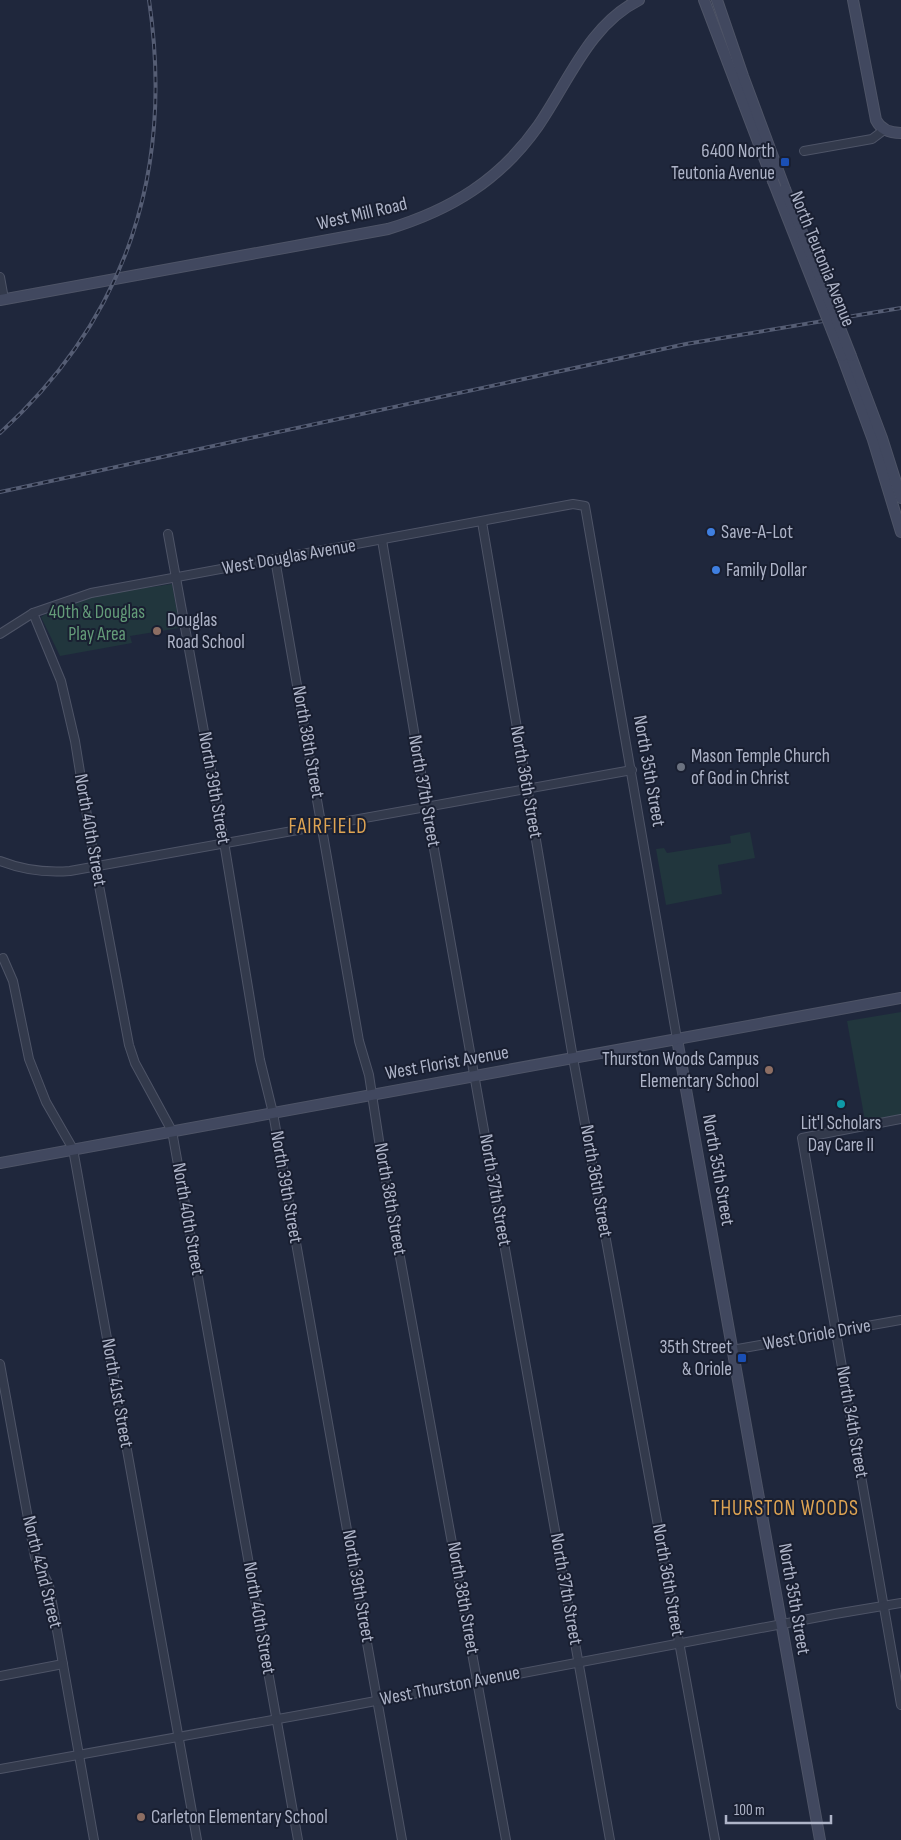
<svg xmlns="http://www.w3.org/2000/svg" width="901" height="1840" font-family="'Sofia Sans Condensed',sans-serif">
<rect width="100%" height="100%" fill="#1f273c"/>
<!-- green -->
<g fill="#21363d">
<path d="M 172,584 L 180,628 L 130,636 L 132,643 L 60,656 L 41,617 C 79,593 129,591 172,584 Z"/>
<path d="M 750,832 L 755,858 L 718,865 L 722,894 L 666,905 L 656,849 L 664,848 L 667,853 L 731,843 L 730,836 Z"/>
<path d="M 901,1012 L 901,1115 L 865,1121 L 847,1021 Z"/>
</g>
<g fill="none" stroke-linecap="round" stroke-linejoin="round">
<defs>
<g id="street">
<path d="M 804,151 L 872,139 L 884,130"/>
<path d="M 0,277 L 4,299"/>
<path d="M 482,522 L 573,1058 L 715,1840"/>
<path d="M 168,534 L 223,836 L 260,1060 L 273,1113 L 402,1840"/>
<path d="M 382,540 L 428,815 L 610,1840"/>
<path d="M 275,559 L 359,1041 L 369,1075 L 380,1147 L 506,1840"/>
<path d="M 33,613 L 61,681 L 75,741 L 94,859 L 129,1045 L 135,1063 L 172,1131 L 298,1840"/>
<path d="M 0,634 L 33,613 L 91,593 L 573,504 L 585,506 L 677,1039"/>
<path d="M 0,861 C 23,870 46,873 70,871 L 632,770"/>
<path d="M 3,958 L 13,981 L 29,1059 L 46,1102 L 73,1149 L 197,1840"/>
<path d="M 901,1119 L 802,1138 L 901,1705"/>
<path d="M 732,1350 L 901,1320"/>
<path d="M 0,1364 L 35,1557 L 49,1585 L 94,1840"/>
<path d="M 0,1676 L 63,1664"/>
<path d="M 0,1769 L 328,1710 L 835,1614 L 901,1603"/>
</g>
<g id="secondary">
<path d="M 704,0 L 773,181"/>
<path d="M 717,0 L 743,76 L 785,189"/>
<path d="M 853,0 L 876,120 C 881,130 890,133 901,133"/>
<path d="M 0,300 L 388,229 C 451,210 500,180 538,126 C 569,81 589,25 639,0"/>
<path d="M 842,356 L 873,440 L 901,532"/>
<path d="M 851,356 L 882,438 L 901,498"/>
<path d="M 677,1039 L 820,1840"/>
<path d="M 0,1163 L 901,998"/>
</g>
</defs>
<!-- street casing -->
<use href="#street" stroke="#4e5467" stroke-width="10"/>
<!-- secondary casing -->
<use href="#secondary" stroke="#4e5467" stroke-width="12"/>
<!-- street -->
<use href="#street" stroke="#333a4c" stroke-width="8"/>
<!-- secondary -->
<use href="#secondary" stroke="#41485f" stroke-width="10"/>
<defs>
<g id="rail">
<path d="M 0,433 C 128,317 174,169 149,0"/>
<path d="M 0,492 L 686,344 L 901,308"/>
</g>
</defs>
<!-- rail casing -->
<use href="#rail" stroke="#555d74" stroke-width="4"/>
<!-- rail -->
<use href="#rail" stroke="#191f31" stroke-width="2" stroke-dasharray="5.5" stroke-linecap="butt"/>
<defs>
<g id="secondary-bridge">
<path d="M 773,181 L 842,356"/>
<path d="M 785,189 L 851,356"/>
</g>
</defs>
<!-- secondary-bridge casing -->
<use href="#secondary-bridge" stroke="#4e5467" stroke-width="12" stroke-linecap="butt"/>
<!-- secondary-bridge -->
<use href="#secondary-bridge" stroke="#41485f" stroke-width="10"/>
</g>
<!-- markers -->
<g fill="#1a4fb4" stroke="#191f31" stroke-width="2">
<rect x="780" y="157" width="10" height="10" rx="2.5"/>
<rect x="737" y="1353" width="10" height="10" rx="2.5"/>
</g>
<g fill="#3f7fe0" stroke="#191f31" stroke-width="2">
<circle cx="711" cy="532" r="5"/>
<circle cx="716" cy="570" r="5"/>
</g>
<g fill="#8d6e63" stroke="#191f31" stroke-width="2">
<circle cx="157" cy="631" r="5"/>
<circle cx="769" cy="1070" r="5"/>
<circle cx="141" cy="1817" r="5"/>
</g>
<circle fill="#6b7280" stroke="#191f31" stroke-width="2" cx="681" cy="767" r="5"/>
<circle fill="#0f9aa8" stroke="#191f31" stroke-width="2" cx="841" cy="1104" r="5"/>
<g text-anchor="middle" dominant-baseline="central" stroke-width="4" stroke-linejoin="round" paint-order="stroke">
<!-- poi labels -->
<g font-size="19" fill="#aeb4c8" stroke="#191f31" text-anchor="start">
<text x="775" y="151" text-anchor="end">6400 North<tspan x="775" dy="22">Teutonia Avenue</tspan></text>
<text x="721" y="532">Save-A-Lot</text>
<text x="726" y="570">Family Dollar</text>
<text x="167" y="620">Douglas<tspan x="167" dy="22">Road School</tspan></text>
<text x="691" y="756">Mason Temple Church<tspan x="691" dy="22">of God in Christ</tspan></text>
<text x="759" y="1059" text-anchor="end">Thurston Woods Campus<tspan x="759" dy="22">Elementary School</tspan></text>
<text x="841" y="1123" text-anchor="middle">Lit'l Scholars<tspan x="841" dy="22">Day Care II</tspan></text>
<text x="732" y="1347" text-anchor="end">35th Street<tspan x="732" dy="22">&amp; Oriole</tspan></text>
<text x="151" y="1817">Carleton Elementary School</text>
</g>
<!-- street labels -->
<g font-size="19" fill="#aeb4c8" stroke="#191f31">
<text transform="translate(362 214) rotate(-13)">West Mill Road</text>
<text transform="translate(822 259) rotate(68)">North Teutonia Avenue</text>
<text transform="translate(289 557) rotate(-10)">West Douglas Avenue</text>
<text transform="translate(308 742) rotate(80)">North 38th Street</text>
<text transform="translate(649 771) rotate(80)">North 35th Street</text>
<text transform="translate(526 782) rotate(80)">North 36th Street</text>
<text transform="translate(214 788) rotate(80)">North 39th Street</text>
<text transform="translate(424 791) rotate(80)">North 37th Street</text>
<text transform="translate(90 830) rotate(80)">North 40th Street</text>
<text transform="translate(447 1063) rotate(-10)">West Florist Avenue</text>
<text transform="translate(718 1170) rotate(80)">North 35th Street</text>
<text transform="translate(596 1181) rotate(80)">North 36th Street</text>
<text transform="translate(286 1187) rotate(80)">North 39th Street</text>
<text transform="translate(495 1190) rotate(80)">North 37th Street</text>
<text transform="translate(390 1199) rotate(80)">North 38th Street</text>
<text transform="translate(188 1219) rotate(80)">North 40th Street</text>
<text transform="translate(817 1335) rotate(-10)">West Oriole Drive</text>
<text transform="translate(117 1393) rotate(80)">North 41st Street</text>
<text transform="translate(852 1422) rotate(80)">North 34th Street</text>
<text transform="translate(42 1572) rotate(76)">North 42nd Street</text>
<text transform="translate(668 1580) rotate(80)">North 36th Street</text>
<text transform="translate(358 1586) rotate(80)">North 39th Street</text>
<text transform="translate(566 1589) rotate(80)">North 37th Street</text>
<text transform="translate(463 1598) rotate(80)">North 38th Street</text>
<text transform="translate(794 1599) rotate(80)">North 35th Street</text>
<text transform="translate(259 1618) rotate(80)">North 40th Street</text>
<text transform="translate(450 1686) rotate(-11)">West Thurston Avenue</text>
</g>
<!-- park labels -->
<g font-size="19" fill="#639b78" stroke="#191f31">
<text x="97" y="612">40th &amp; Douglas<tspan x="97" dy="22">Play Area</tspan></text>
</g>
<!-- quarter labels -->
<g font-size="21" letter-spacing="1" fill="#dea453" stroke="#191f31">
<text x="328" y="826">FAIRFIELD</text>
<text x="785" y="1508">THURSTON WOODS</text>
</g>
</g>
<!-- scale -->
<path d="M726 1815v8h105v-8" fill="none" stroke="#aeb4c8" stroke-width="2.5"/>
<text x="734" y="1815" font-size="15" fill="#aeb4c8" stroke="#191f31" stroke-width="4" paint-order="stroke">100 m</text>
</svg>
